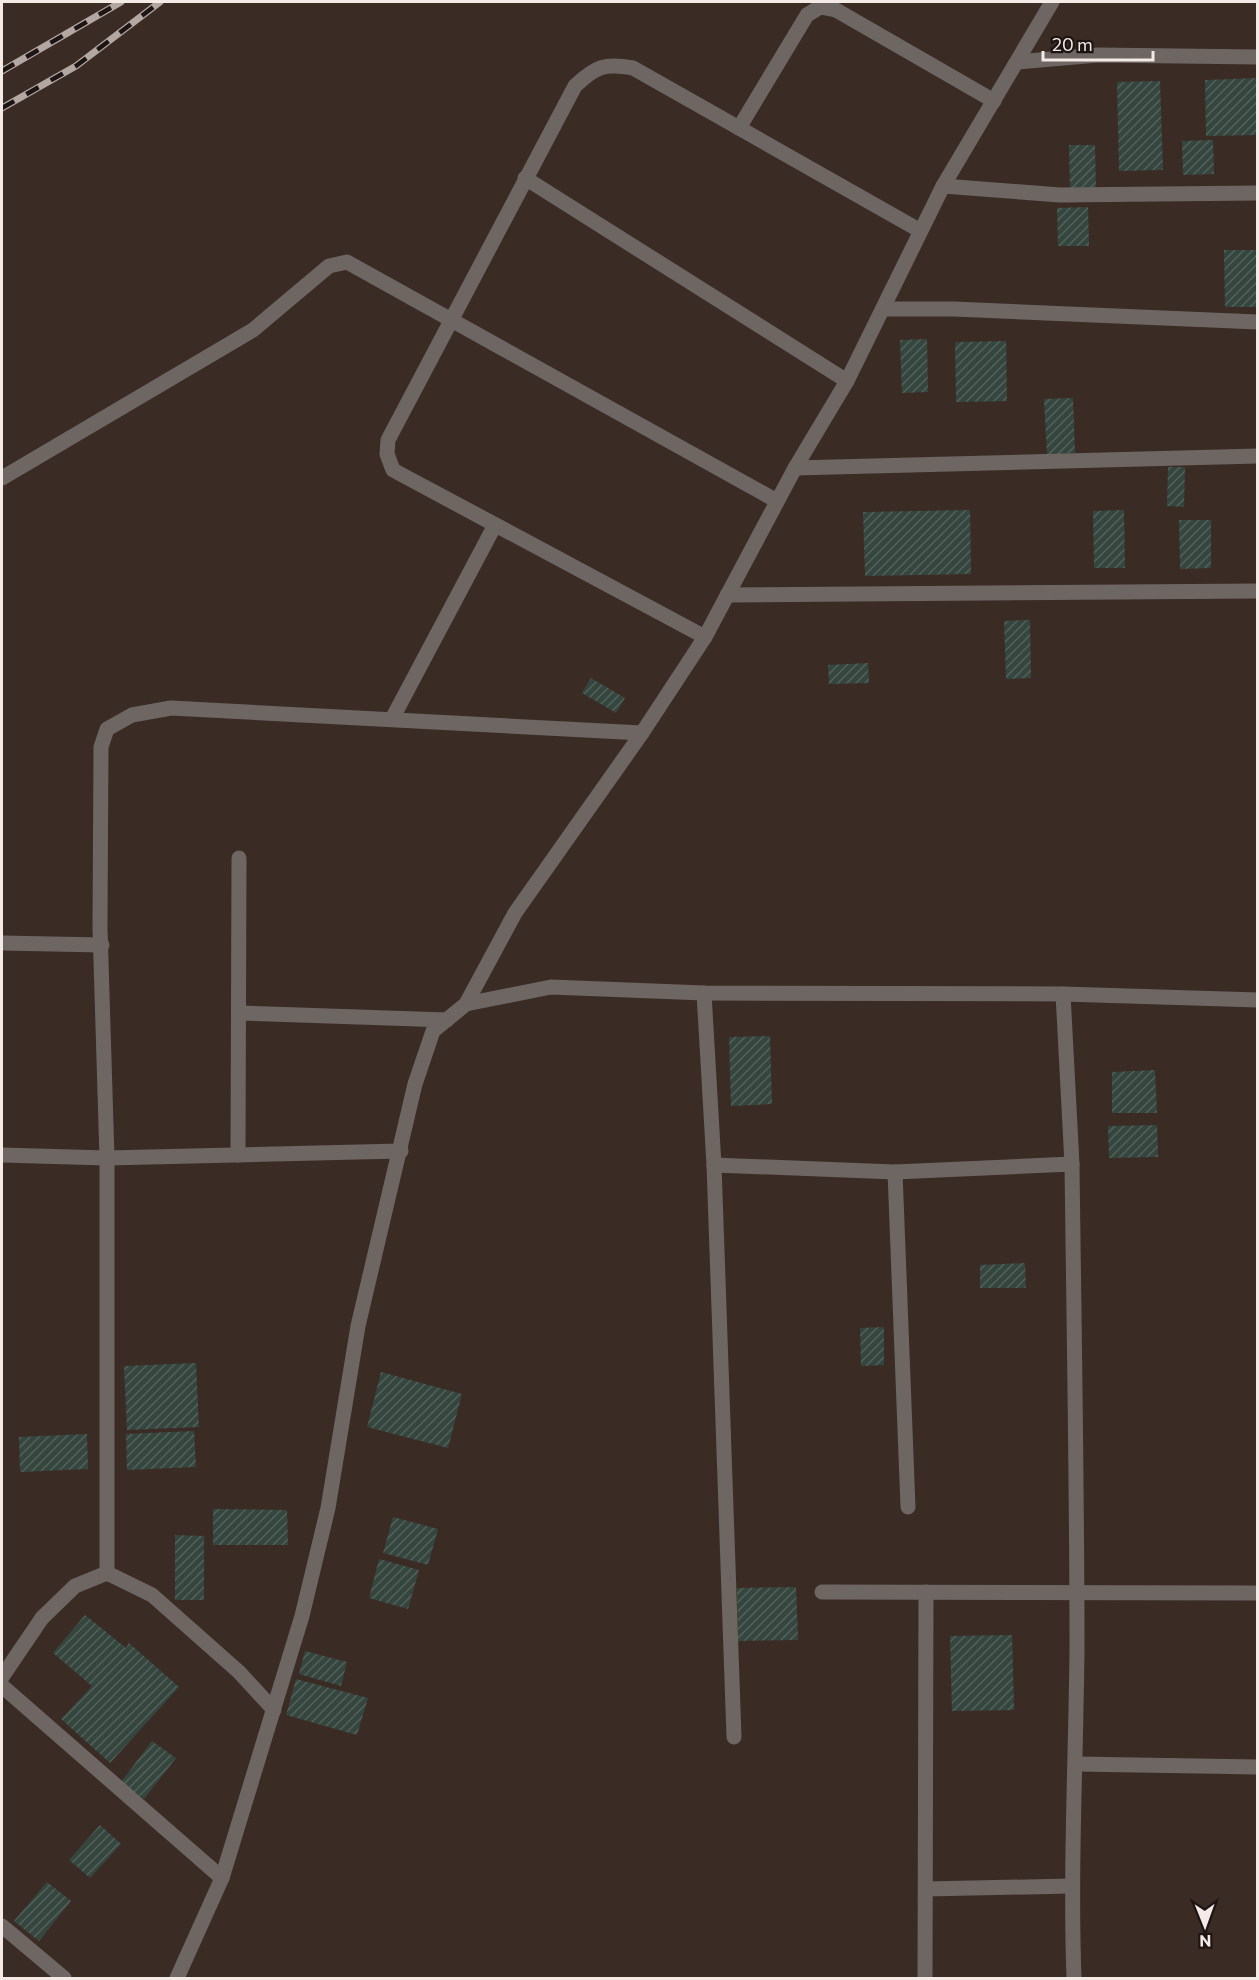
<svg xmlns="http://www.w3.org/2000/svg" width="1259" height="1980" font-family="Commissioner,sans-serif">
<defs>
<pattern id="building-hatch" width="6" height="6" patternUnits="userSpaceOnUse" patternTransform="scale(1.5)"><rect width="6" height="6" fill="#35463f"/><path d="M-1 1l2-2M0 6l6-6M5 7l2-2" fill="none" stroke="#53615b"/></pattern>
</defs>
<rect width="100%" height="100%" fill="#3a2b25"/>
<!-- building -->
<g fill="url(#building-hatch)">
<path d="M 1258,78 L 1258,135 L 1206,136 L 1205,80 Z"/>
<path d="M 1160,81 L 1163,170 L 1119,171 L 1117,82 Z"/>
<path d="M 1213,140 L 1214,174 L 1183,175 L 1182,141 Z"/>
<path d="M 1069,145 L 1095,145 L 1096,191 L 1070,191 Z"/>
<path d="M 1088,207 L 1089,246 L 1058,246 L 1057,208 Z"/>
<path d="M 1224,250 L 1258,250 L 1258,307 L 1225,307 Z"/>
<path d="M 927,339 L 928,392 L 902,393 L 900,340 Z"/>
<path d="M 1006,341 L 1007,401 L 956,402 L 955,342 Z"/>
<path d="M 1073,398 L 1075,453 L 1047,455 L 1044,399 Z"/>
<path d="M 1168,467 L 1185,467 L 1184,507 L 1167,506 Z"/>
<path d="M 970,510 L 971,574 L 865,576 L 863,512 Z"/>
<path d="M 1124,510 L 1125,568 L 1094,568 L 1093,511 Z"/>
<path d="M 1179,520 L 1211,520 L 1211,568 L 1180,569 Z"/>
<path d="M 1030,620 L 1031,678 L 1006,679 L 1004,621 Z"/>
<path d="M 868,663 L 869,683 L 829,684 L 828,665 Z"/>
<path d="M 591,678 L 625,698 L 616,713 L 582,693 Z"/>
<path d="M 770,1036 L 772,1104 L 731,1106 L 729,1037 Z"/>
<path d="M 1155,1070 L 1157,1113 L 1112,1113 L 1112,1072 Z"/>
<path d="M 1157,1125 L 1158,1157 L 1109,1158 L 1108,1126 Z"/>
<path d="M 1025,1263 L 1026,1288 L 980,1288 L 980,1265 Z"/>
<path d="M 884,1327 L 884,1365 L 861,1366 L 860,1328 Z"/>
<path d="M 196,1363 L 199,1427 L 127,1430 L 124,1366 Z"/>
<path d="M 381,1372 L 462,1394 L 448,1448 L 367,1427 Z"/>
<path d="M 194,1431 L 196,1467 L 127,1470 L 126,1434 Z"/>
<path d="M 87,1434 L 88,1469 L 20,1472 L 19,1437 Z"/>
<path d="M 213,1509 L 287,1510 L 288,1545 L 213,1545 Z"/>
<path d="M 393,1517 L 438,1529 L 428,1565 L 383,1553 Z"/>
<path d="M 175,1535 L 204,1536 L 204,1600 L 175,1600 Z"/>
<path d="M 379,1559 L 419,1570 L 408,1609 L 369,1598 Z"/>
<path d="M 796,1587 L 798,1640 L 738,1641 L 737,1588 Z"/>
<path d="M 85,1615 L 126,1648 L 129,1643 L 179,1687 L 110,1763 L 61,1719 L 92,1686 L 53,1653 Z"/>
<path d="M 1012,1635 L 1014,1710 L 952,1711 L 950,1636 Z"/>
<path d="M 305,1651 L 347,1662 L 341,1686 L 299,1674 Z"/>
<path d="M 296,1679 L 368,1698 L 357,1735 L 286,1715 Z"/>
<path d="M 152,1741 L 176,1758 L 144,1799 L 121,1782 Z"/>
<path d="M 100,1825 L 121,1844 L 90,1878 L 69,1860 Z"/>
<path d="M 47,1882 L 71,1901 L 39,1941 L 14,1921 Z"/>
</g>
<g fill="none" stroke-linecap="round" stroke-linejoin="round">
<!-- minor -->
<g stroke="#6d6663" stroke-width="15">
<path d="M 1017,62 L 1098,55 L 1258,57"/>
<path d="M 739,128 L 807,15 L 820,7 L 836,10 L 994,101"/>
<path d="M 525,178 L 847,381"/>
<path d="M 943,186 L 1060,195 L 1258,193"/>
<path d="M 884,309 L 954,309 L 1258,322"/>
<path d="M 795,468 L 1258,456"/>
<path d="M 2,478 L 253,330 L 329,266 L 347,262 L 777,501"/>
<path d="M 727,595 L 1258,591"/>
<path d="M 705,637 L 393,470 L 387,454 L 388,440 L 575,86 C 596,66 605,63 633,68 L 919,230"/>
<path d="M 392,719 L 495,525"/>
<path d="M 2,943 L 102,945"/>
<path d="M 704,993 L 714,1165 L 734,1737"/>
<path d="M 1063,994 L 1072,1164"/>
<path d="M 466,1004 L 515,913 L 642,733 L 705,637 L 795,468 L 847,381 L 943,186 L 1052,2"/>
<path d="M 239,1013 L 447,1020"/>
<path d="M 2,1155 L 107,1158 L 401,1151"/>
<path d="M 238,1155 L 239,858"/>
<path d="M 714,1165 L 895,1172 L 1072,1164 C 1074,1325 1077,1487 1077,1648 C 1076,1758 1070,1868 1074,1978"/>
<path d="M 895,1172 L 908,1507"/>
<path d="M 107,1573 L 107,1158 L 100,928 L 101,747 L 107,729 L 132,715 L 171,708 L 642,733"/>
<path d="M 822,1592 L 1258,1593"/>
<path d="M 2,1677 L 42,1618 L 75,1586 L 107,1573 L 152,1595 L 239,1672 L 274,1710"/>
<path d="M 2,1686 L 222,1878"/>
<path d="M 1076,1764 L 1258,1767"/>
<path d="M 926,1889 L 1071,1886"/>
<path d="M 2,1926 L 64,1978"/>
<path d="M 177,1978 L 222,1878 L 302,1616 L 328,1508 L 358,1326 L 415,1084 L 433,1031 L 466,1004 L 551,987 L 704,993 L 1063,994 L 1258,1000"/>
<path d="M 925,1978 L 926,1592"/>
</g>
<defs>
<g id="rail">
<path d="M 2,71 L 121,2"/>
<path d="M 2,108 L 76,66 L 160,2"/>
</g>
</defs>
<!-- rail casing -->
<use href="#rail" stroke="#b3a7a3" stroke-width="7"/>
<!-- rail -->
<use href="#rail" stroke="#1c1513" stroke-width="4.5" stroke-dasharray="14" stroke-linecap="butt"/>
</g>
<!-- border -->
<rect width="1259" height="1980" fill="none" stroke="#f4eae6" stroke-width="6"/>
<!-- north arrow -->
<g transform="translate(1205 1926) rotate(179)" stroke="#1c1513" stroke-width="4.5" paint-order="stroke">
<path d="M0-4.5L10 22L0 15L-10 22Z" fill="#f4eae6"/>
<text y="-9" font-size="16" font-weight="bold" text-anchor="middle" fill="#f4eae6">N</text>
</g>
<!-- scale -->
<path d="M1043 51v9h110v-9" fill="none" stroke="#f4eae6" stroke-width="3"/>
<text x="1052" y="51" font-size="18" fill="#f4eae6" stroke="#1c1513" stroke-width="4.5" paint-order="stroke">20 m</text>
</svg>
